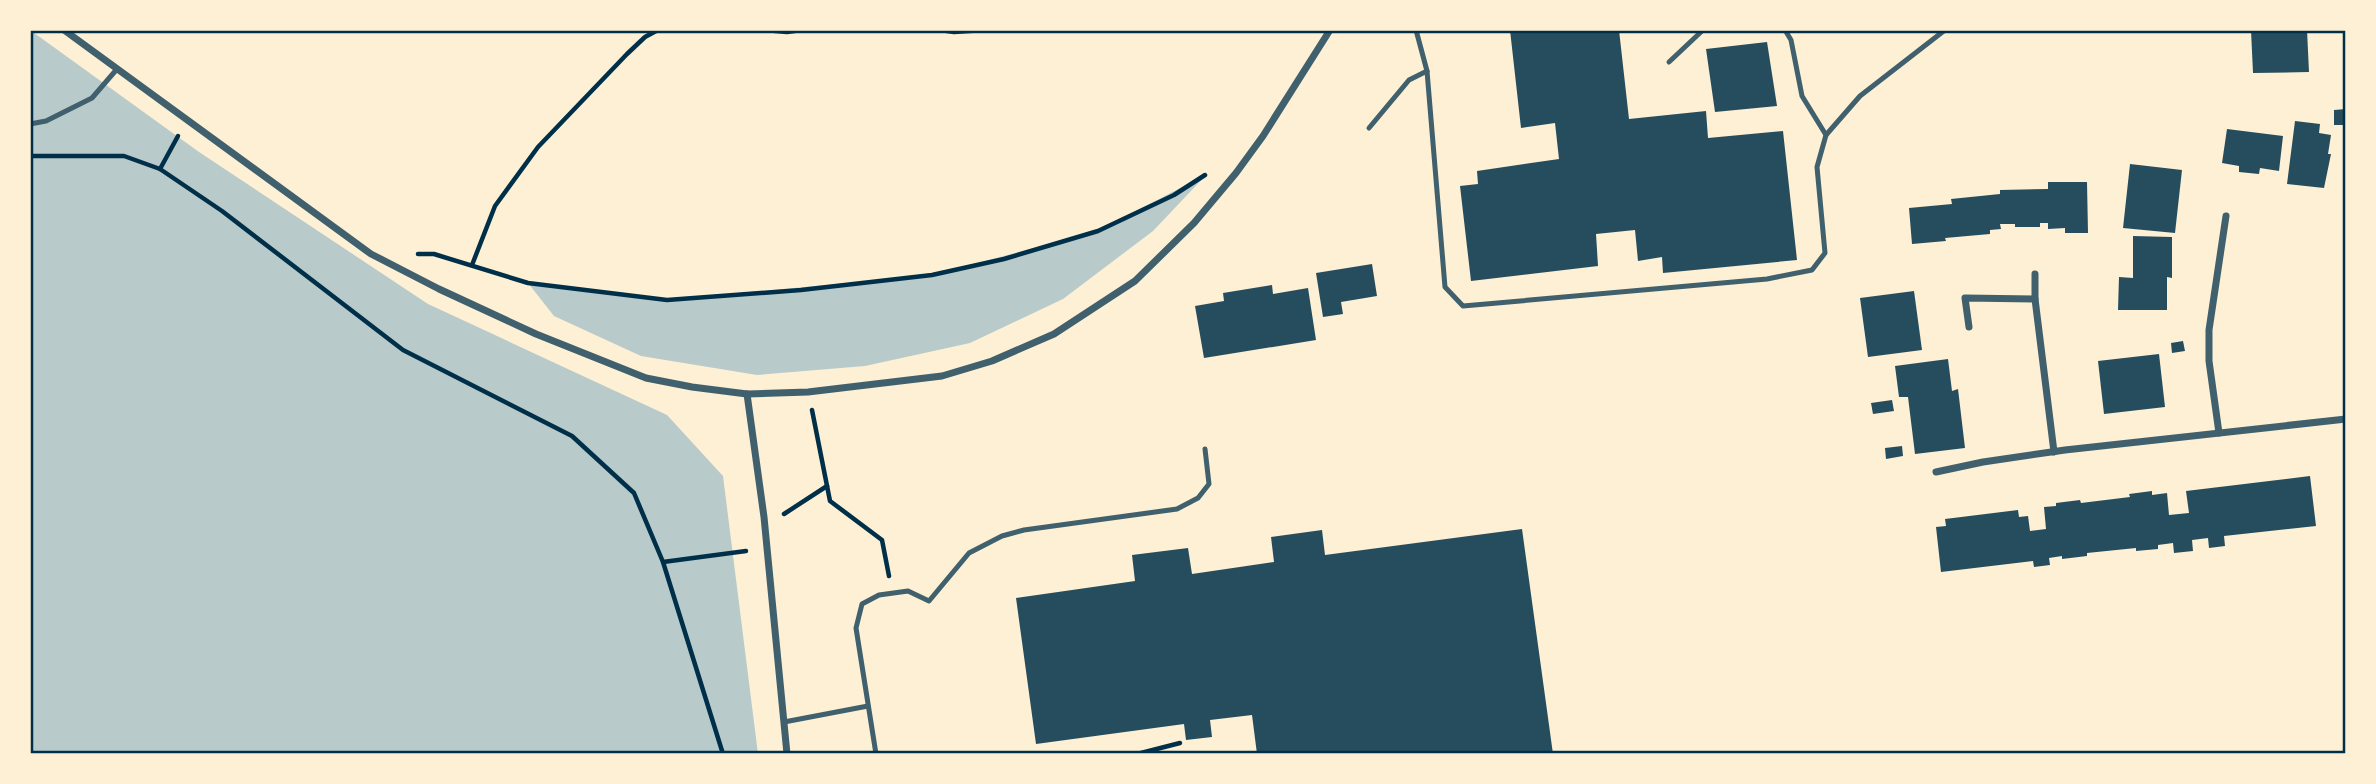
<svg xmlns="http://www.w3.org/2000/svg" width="2376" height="784" font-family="'Titillium Web',sans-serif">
<rect width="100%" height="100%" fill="#fdf0d5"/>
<!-- green -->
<g fill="#b9caca">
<path d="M 30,30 L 199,152 L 428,304 L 667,415 L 723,476 L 758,754 L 30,754 Z"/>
<path d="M 1207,174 L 1153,231 L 1063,299 L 970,343 L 865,366 L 757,375 L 641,356 L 554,316 L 528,283 L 667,300 L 932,275 L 1098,231 Z"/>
</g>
<!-- building -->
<g fill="#264d5e">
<path d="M 1510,30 L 1619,30 L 1629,119 L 1706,111 L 1708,138 L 1783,131 L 1797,260 L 1663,273 L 1662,257 L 1638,261 L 1635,230 L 1596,234 L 1598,266 L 1471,281 L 1460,186 L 1478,184 L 1477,171 L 1559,159 L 1555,123 L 1521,128 Z"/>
<path d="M 2251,30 L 2307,30 L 2309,72 L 2253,73 Z"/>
<path d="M 1767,42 L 1777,106 L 1715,112 L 1706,49 Z"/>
<path d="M 2346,109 L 2346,125 L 2334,125 L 2334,110 Z"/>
<path d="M 2295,121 L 2320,124 L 2319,133 L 2331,135 L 2328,154 L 2331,154 L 2324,188 L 2287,184 Z"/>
<path d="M 2227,129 L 2283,136 L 2279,171 L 2260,168 L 2259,174 L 2239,172 L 2239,166 L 2222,163 Z"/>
<path d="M 2130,164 L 2182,170 L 2175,233 L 2123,228 Z"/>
<path d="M 2048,182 L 2087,182 L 2088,233 L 2065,233 L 2065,228 L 2048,229 L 2048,223 L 2040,223 L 2040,227 L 2015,227 L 2015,224 L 2000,224 L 2001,229 L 1990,230 L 1990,234 L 1945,238 L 1946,241 L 1912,244 L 1909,208 L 1952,204 L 1951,199 L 2000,194 L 2000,190 L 2048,189 Z"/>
<path d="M 2133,236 L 2172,237 L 2172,278 L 2167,277 L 2167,310 L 2118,310 L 2119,277 L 2133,278 Z"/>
<path d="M 1372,264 L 1377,296 L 1341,302 L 1343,314 L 1323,317 L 1316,273 Z"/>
<path d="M 1272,285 L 1273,294 L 1308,288 L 1316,340 L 1204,358 L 1195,306 L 1224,301 L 1223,293 Z"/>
<path d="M 1914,291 L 1922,350 L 1868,357 L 1860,298 Z"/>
<path d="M 2183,341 L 2185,351 L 2172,353 L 2171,343 Z"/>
<path d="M 2159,354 L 2165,407 L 2104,414 L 2098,361 Z"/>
<path d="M 1948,359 L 1952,391 L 1958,389 L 1965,448 L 1915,454 L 1908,397 L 1899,397 L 1895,366 Z"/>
<path d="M 1892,400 L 1894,411 L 1873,414 L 1871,403 Z"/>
<path d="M 1902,446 L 1903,456 L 1886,459 L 1885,448 Z"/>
<path d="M 2310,476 L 2316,526 L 2224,536 L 2225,546 L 2209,548 L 2208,538 L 2192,540 L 2193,551 L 2174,553 L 2173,543 L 2158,545 L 2158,549 L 2136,551 L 2136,548 L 2087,553 L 2087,556 L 2062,559 L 2062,556 L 2049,558 L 2050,565 L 2034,567 L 2033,561 L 1941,572 L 1936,527 L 1946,526 L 1945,519 L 2018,510 L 2019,517 L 2028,516 L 2030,531 L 2046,529 L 2044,507 L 2056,506 L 2056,503 L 2080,500 L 2081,503 L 2130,497 L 2129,494 L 2152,491 L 2152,495 L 2167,493 L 2169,515 L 2189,513 L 2186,491 Z"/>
<path d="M 1522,529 L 1553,754 L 1257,754 L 1252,715 L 1210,720 L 1212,737 L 1186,740 L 1184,724 L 1036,744 L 1016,598 L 1135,581 L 1132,555 L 1188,548 L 1192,574 L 1274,562 L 1271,537 L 1322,530 L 1325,555 Z"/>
</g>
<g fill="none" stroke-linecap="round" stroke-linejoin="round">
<!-- path -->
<g stroke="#003049" stroke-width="4.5">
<path d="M 764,30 L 787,32 L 802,30"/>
<path d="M 940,30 L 954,32 L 985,30"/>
<path d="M 30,156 L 124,156 L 160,169 L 222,211 L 403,350 L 572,436 L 634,493 L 663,562 L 723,754"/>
<path d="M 160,169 L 178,136"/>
<path d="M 418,254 L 434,254 L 528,283 L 667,300 L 801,290 L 932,275 L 1004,259 L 1098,231 L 1174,195 L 1205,175"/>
<path d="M 472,265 L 495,206 L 538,147 L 627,54 L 645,37 L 658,30"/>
<path d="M 812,410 L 830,501 L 882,540 L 889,576"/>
<path d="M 784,514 L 827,486"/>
<path d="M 663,562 L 746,551"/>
<path d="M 1137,754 L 1180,743"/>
</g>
<!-- service -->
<g stroke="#3f606c" stroke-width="5">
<path d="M 1416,30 L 1427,71 L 1445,287 L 1463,306 L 1767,279 L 1812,270 L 1825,253 L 1817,167 L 1826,135 L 1860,96 L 1945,30"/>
<path d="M 1785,30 L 1791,40 L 1802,96 L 1826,135"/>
<path d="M 1669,62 L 1703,30"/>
<path d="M 30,124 L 46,121 L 92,98 L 117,69"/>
<path d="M 1369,128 L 1409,80 L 1427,71"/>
<path d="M 784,722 L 868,706"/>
<path d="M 876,754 L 856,628 L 862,604 L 879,595 L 908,591 L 929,601 L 969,553 L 1002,536 L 1024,530 L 1177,509 L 1198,498 L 1209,484 L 1205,449"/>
</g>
<!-- minor -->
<g stroke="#3f606c" stroke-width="7">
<path d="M 64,30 L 371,254 L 439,289 L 536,334 L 646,378 L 692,387 L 747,394 L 808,392 L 942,376 L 992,361 L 1054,334 L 1135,281 L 1194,223 L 1236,173 L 1263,136 L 1330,30"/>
<path d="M 2035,274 L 2035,299 L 2054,452"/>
<path d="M 1969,327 L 1965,298 L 2035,299"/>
<path d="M 747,394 L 764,517 L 787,754"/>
<path d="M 2219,433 L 2209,361 L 2209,330 L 2226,216"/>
<path d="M 1936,472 L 1983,462 L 2065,450 L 2346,419"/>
</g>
</g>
<!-- border -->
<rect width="2376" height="784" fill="none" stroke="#fdf0d5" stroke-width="63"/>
<rect x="32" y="32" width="2312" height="720" fill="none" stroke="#003049" stroke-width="2.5"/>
</svg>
